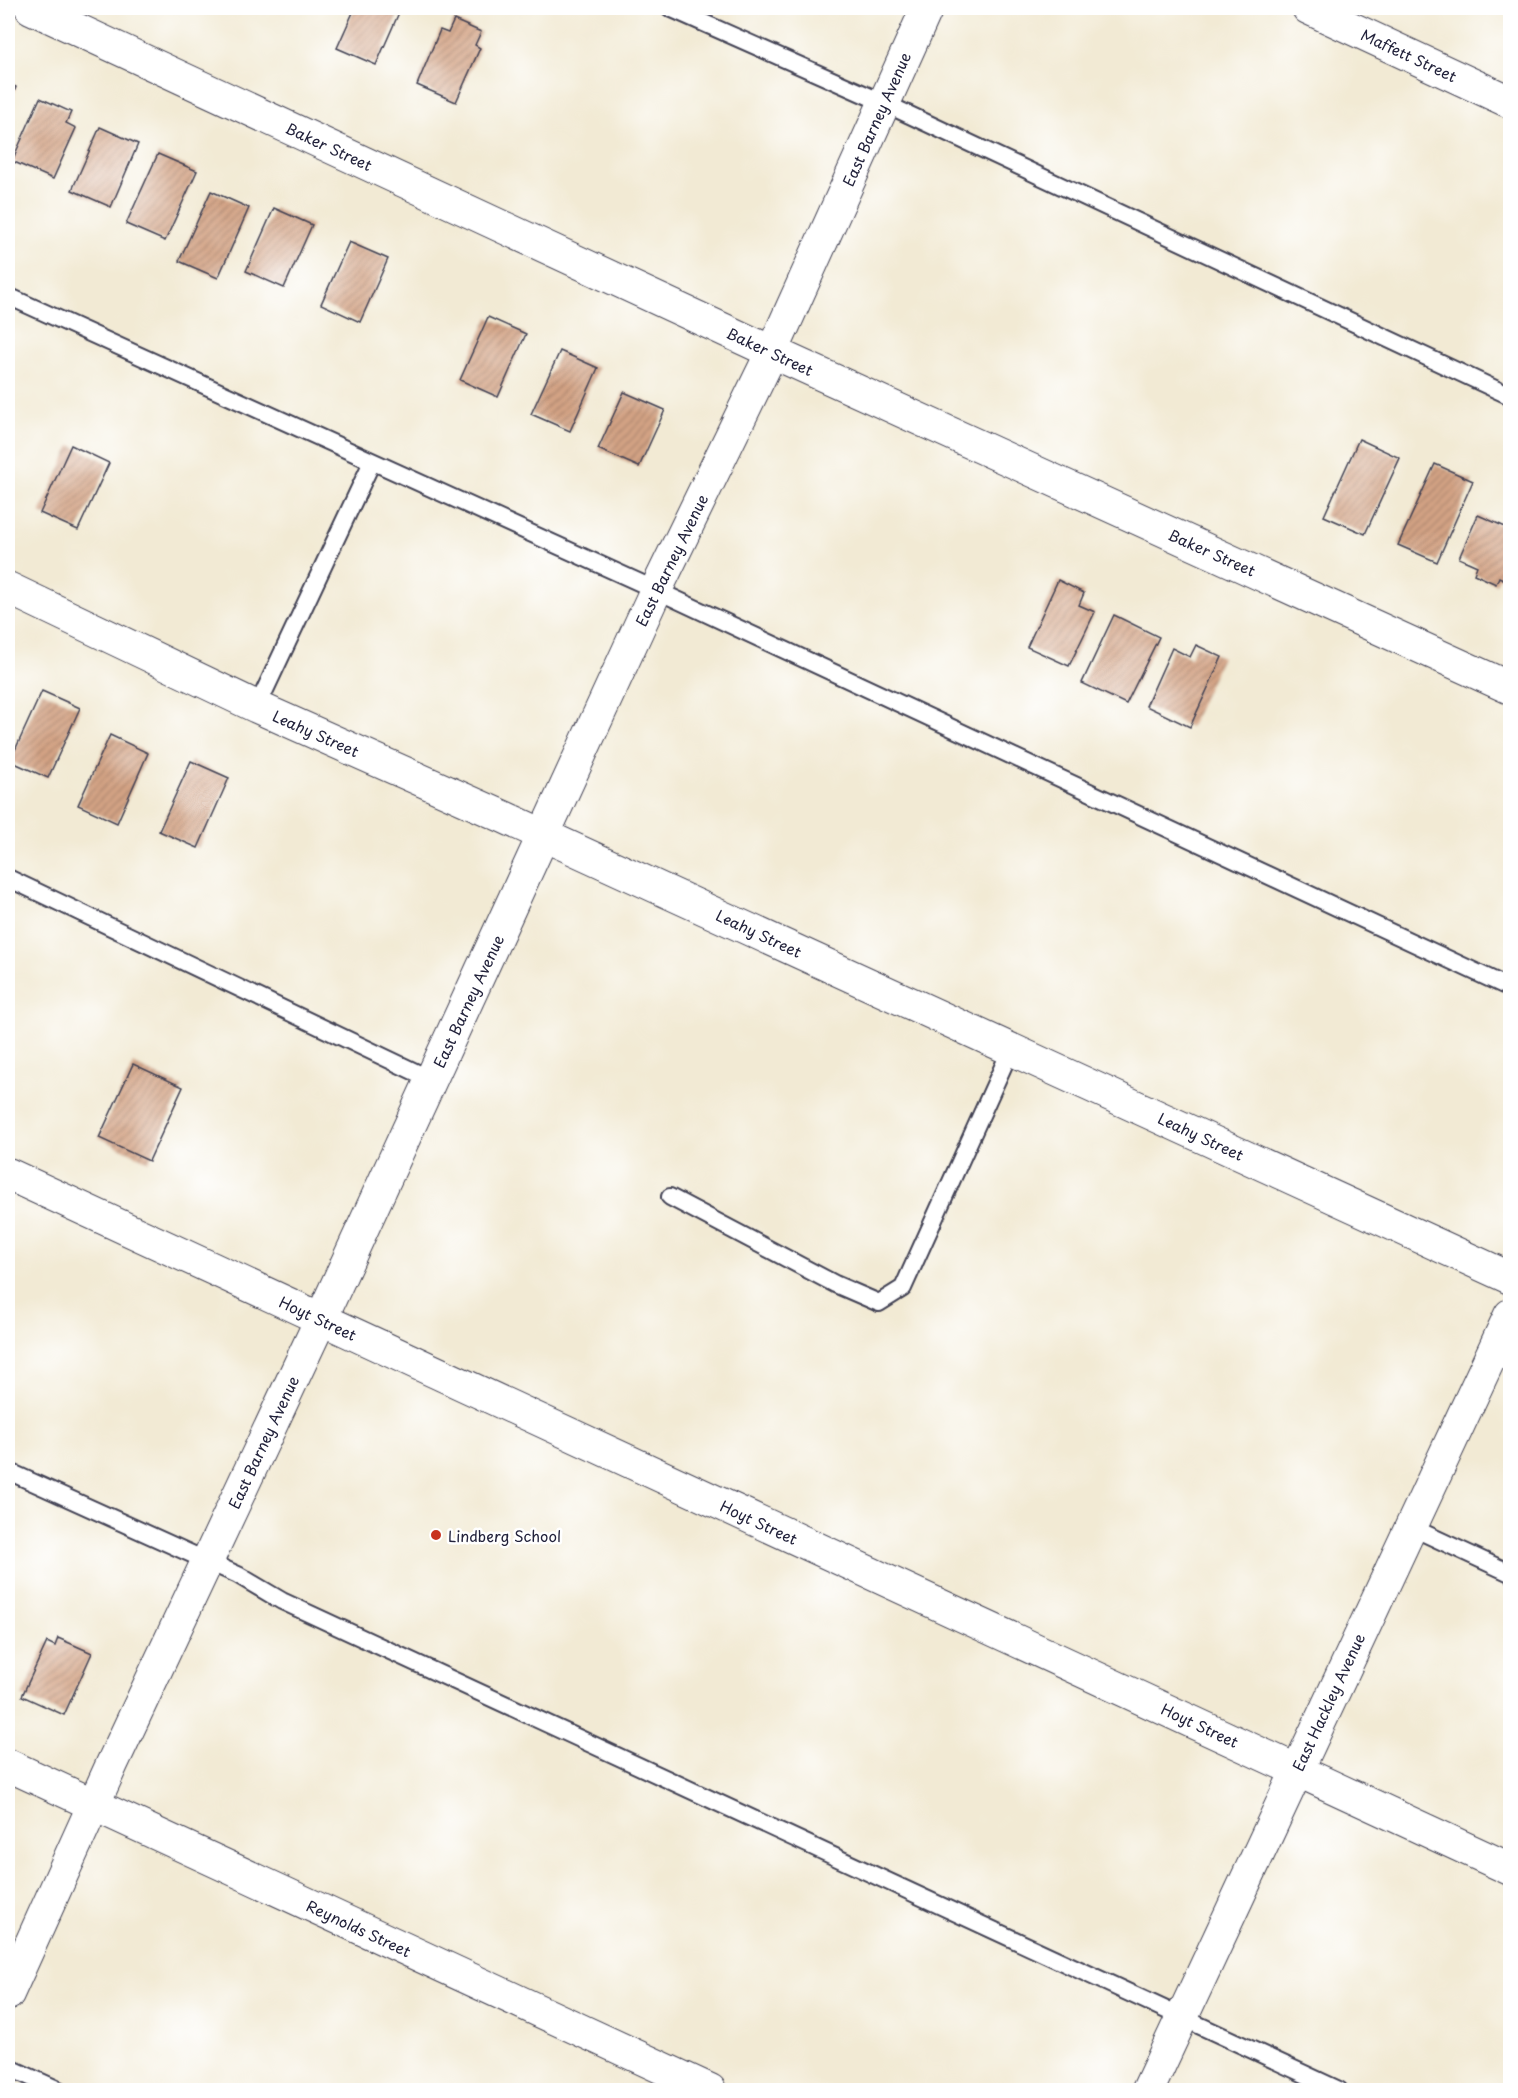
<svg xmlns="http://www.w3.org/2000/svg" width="1518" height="2098" font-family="'Playpen Sans',sans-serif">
<defs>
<pattern id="building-hatch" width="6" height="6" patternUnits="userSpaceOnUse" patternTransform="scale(1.5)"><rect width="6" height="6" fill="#d3a384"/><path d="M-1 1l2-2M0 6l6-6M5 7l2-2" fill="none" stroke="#ab846d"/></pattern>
</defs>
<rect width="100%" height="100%" fill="#fff"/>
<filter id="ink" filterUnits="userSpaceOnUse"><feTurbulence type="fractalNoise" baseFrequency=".0167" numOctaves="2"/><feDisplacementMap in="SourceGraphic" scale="12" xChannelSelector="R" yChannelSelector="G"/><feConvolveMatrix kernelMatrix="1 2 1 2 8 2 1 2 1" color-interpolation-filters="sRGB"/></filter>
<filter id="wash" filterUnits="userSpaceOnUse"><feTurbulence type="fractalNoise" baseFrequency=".008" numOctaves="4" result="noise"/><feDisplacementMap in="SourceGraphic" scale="24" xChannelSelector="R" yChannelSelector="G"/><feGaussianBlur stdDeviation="1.35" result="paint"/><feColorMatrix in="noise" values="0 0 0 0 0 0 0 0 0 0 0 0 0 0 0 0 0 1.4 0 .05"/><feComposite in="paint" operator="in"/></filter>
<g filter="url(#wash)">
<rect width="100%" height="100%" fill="#f2ead4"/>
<g id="blocks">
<!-- building -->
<g fill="url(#building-hatch)">
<path d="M 355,8 L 401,8 L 376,65 L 337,48 Z"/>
<path d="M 454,20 L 481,32 L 475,45 L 480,48 L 456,102 L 417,85 L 440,30 L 448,33 Z"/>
<path d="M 8,83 L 16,87 L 8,106 Z"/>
<path d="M 40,98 L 71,112 L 66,123 L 76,128 L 53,179 L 12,161 Z"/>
<path d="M 100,127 L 138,144 L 111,207 L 72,190 Z"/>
<path d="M 158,154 L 197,171 L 165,241 L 126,224 Z"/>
<path d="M 211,191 L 249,208 L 218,278 L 179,261 Z"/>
<path d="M 274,208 L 312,225 L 284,288 L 246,271 Z"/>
<path d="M 349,242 L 388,259 L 360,322 L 321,304 Z"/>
<path d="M 488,317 L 526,334 L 498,397 L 460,380 Z"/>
<path d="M 560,351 L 598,368 L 570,431 L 531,414 Z"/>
<path d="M 624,392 L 665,410 L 639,467 L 598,449 Z"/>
<path d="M 1359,439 L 1400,458 L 1365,534 L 1324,516 Z"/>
<path d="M 71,445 L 109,463 L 78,530 L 40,513 Z"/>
<path d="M 1435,464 L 1473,481 L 1437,562 L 1398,545 Z"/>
<path d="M 1478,515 L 1510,529 L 1510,582 L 1499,577 L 1496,584 L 1474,574 L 1477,566 L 1459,558 Z"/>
<path d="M 1058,580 L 1084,593 L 1079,605 L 1095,612 L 1069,666 L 1027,647 Z"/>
<path d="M 1114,615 L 1159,637 L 1126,704 L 1082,683 Z"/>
<path d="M 1196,645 L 1222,657 L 1190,727 L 1146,706 L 1172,648 L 1190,657 Z"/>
<path d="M 42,691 L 80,708 L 48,778 L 10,761 Z"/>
<path d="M 110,735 L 148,753 L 117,823 L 78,805 Z"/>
<path d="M 191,761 L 229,778 L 198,848 L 159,831 Z"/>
<path d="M 133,1064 L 183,1087 L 149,1161 L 99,1138 Z"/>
<path d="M 58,1638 L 92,1653 L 64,1715 L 22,1696 L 47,1642 L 55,1646 Z"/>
</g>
</g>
</g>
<g filter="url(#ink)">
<use href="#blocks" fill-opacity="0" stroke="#414052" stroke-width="1.5"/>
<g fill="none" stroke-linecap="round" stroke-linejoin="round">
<defs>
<g id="service">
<path d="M 670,8 L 884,103 L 1510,396"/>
<path d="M 8,296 L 656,590 L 1510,988"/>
<path d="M 257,707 L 372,462"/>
<path d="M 8,878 L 432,1080"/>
<path d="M 670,1197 L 835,1284 L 879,1303 L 903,1288 L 1011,1049"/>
<path d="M 8,1471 L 238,1575 L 282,1601 L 1339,2090"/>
<path d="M 1411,1527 L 1510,1573"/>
<path d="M 8,2067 L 59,2090"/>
</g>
<g id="minor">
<path d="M 31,8 L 772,352 L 1510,688"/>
<path d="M 1308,8 L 1510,102"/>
<path d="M 8,588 L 257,707 L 504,817 L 1510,1278"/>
<path d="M 8,1174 L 1510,1869"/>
<path d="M 8,1765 L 710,2090"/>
<path d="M 8,1994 L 112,1764 L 321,1319 L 656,590 L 772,352 L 927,8"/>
<path d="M 1148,2090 L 1510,1315"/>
</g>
</defs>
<!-- service casing -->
<use href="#service" stroke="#414052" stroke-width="20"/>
<!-- minor casing -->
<use href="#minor" stroke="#414052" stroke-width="34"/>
<!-- service -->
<use href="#service" stroke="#fff" stroke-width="16"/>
<!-- minor -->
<use href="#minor" stroke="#fff" stroke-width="32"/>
</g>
</g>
<!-- markers -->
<circle fill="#c8321e" stroke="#fff" stroke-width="2" cx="436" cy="1535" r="6"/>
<g text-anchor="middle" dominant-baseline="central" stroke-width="5" stroke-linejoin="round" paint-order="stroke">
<!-- street labels -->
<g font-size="15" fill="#22223b" stroke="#fff">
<text transform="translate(1409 55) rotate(25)">Maffett Street</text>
<text transform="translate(876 119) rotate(-66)">East Barney Avenue</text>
<text transform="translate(329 146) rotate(25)">Baker Street</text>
<text transform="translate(770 351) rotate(25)">Baker Street</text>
<text transform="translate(1212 552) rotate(24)">Baker Street</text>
<text transform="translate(671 560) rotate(-64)">East Barney Avenue</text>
<text transform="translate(316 733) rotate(24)">Leahy Street</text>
<text transform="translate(759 933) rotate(25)">Leahy Street</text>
<text transform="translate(468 1001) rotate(-65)">East Barney Avenue</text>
<text transform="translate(1201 1136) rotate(25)">Leahy Street</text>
<text transform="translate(318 1318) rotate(25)">Hoyt Street</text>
<text transform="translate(263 1442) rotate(-65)">East Barney Avenue</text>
<text transform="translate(759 1522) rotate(25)">Hoyt Street</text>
<text transform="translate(1328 1702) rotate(-65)">East Hackley Avenue</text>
<text transform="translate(1200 1725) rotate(25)">Hoyt Street</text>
<text transform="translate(359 1928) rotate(25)">Reynolds Street</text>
</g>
<!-- poi labels -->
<g font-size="15" fill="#22223b" stroke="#fff" text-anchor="start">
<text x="448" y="1535">Lindberg School</text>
</g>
</g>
<!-- margin -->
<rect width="1518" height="2098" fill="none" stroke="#fff" stroke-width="30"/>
</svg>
